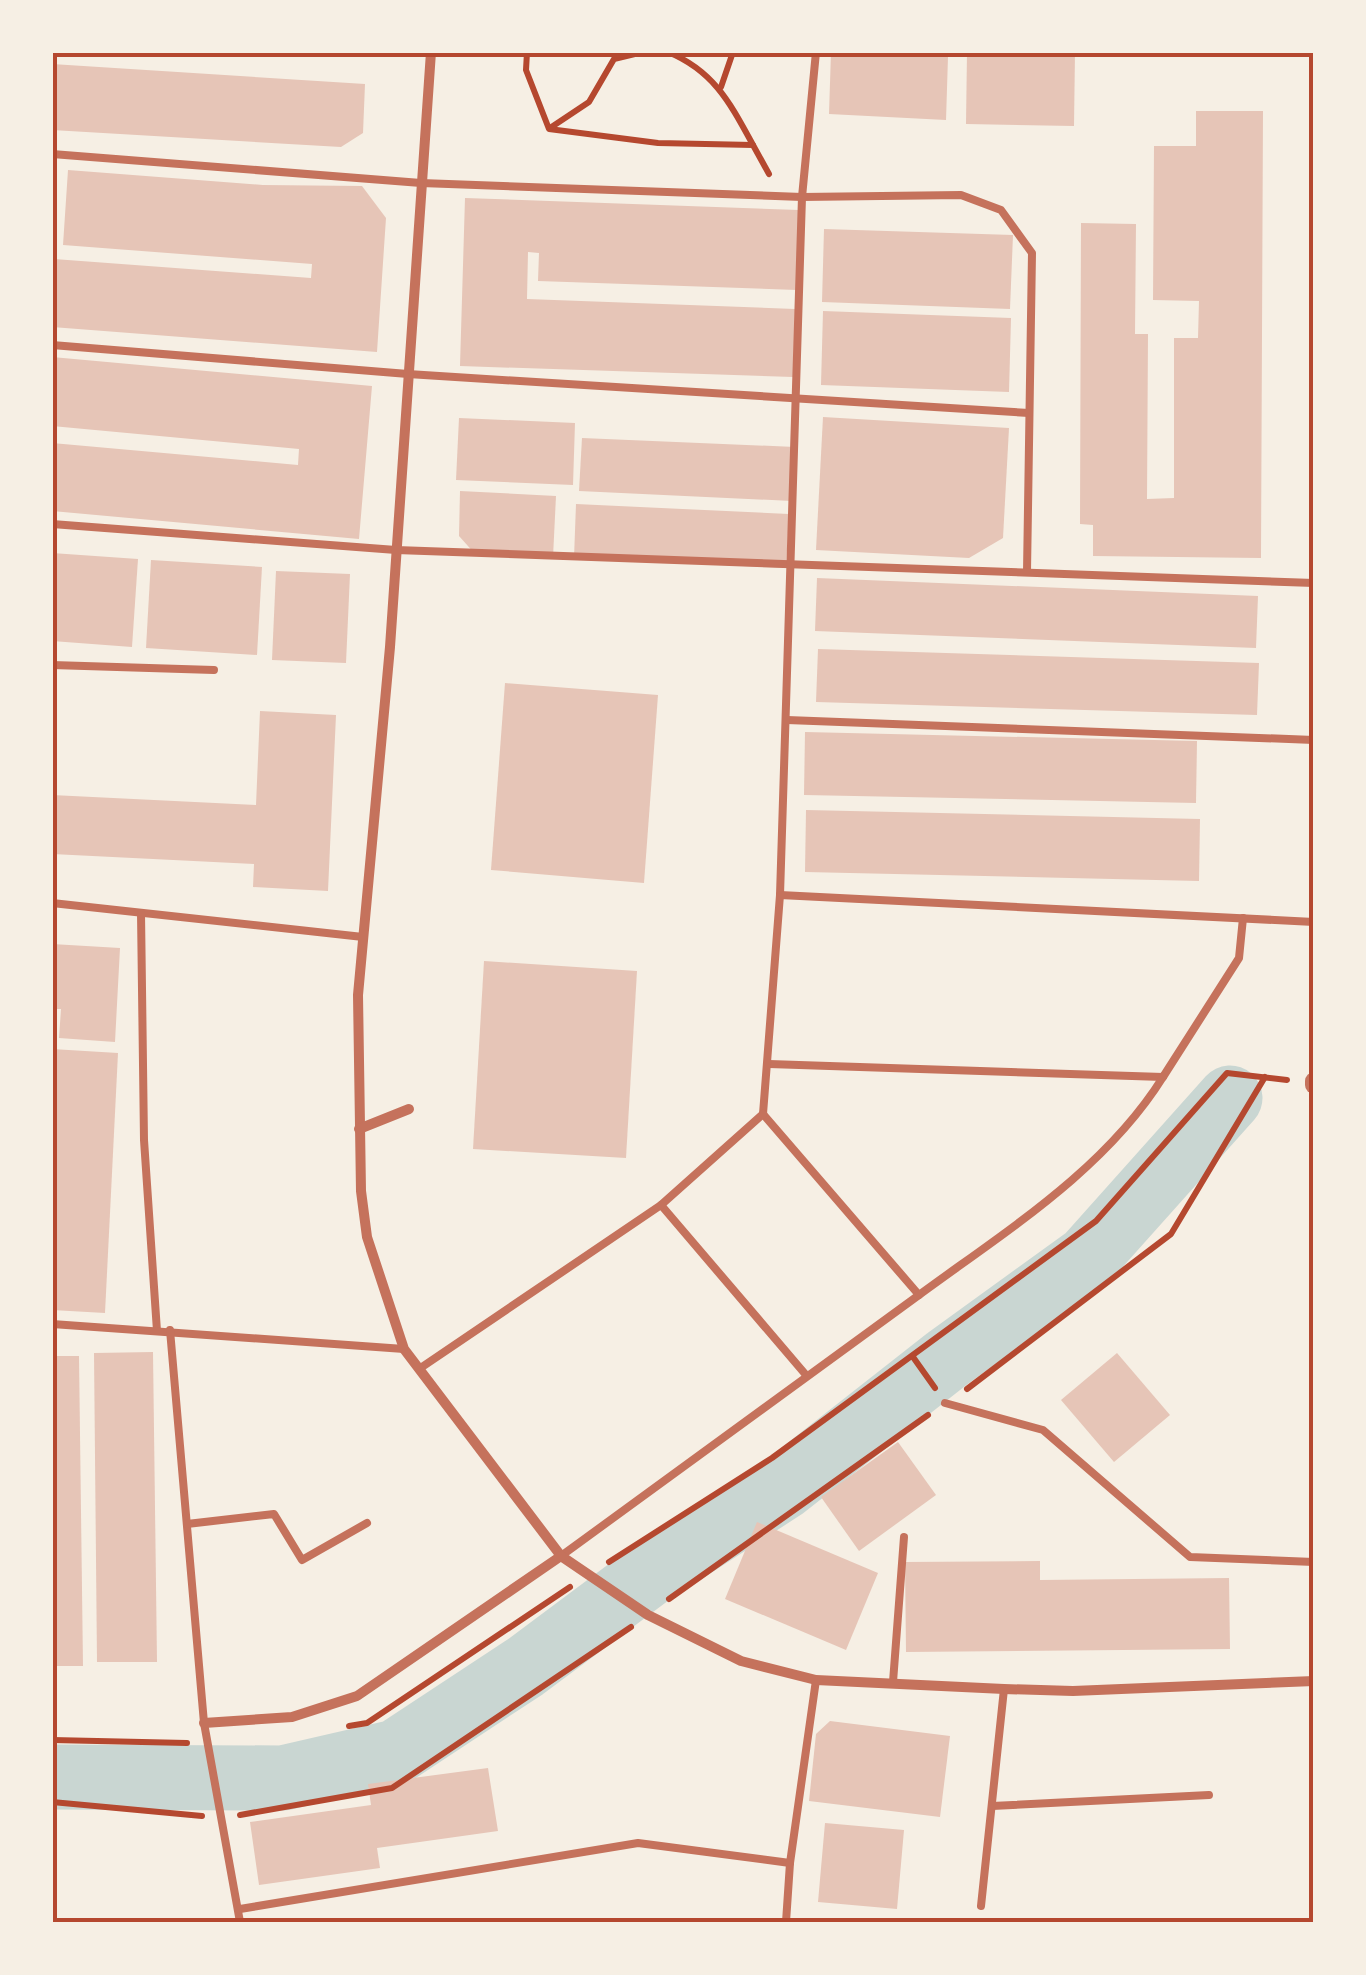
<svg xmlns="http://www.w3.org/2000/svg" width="1366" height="1975" font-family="'PT Sans Narrow',sans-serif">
<rect width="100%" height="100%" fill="#f6efe4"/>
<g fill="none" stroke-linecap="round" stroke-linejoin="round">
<!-- river -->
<path stroke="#c9d6d2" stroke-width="65" d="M 52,1777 L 283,1778 L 396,1752 L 525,1667 L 651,1573 L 784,1487 L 947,1359 L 1088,1257 L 1230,1098"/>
</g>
<!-- building -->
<g fill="#e6c5b7">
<path d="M 831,52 L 948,56 L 946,120 L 829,114 Z"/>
<path d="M 967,52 L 1075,52 L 1074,126 L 966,124 Z"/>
<path d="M 52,64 L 365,84 L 363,133 L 341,147 L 52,130 Z"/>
<path d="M 1196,111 L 1263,111 L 1261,558 L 1093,556 L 1093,525 L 1080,524 L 1081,223 L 1136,224 L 1135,334 L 1148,334 L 1147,499 L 1174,498 L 1174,338 L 1198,338 L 1199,301 L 1153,300 L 1154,146 L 1196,146 Z"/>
<path d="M 68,170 L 263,185 L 362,186 L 386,218 L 377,352 L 52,327 L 54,259 L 311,278 L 312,264 L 63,245 Z"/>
<path d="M 465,198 L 799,210 L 797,290 L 538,281 L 539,253 L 528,252 L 527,299 L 795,309 L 793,377 L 460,366 Z"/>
<path d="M 824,229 L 1013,235 L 1010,309 L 822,302 Z"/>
<path d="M 823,311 L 1011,318 L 1009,392 L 821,385 Z"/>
<path d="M 52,357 L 372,386 L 359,539 L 52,511 L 52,443 L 298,465 L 299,449 L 52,426 Z"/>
<path d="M 823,417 L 1009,428 L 1003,538 L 969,558 L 816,550 Z"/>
<path d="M 459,418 L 575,423 L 573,485 L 456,480 Z"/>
<path d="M 582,438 L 795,447 L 792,501 L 579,491 Z"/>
<path d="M 460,491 L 556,496 L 553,557 L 476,555 L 459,536 Z"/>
<path d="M 576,504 L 789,514 L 786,568 L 574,558 Z"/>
<path d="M 52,553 L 138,559 L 132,647 L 52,641 Z"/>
<path d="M 151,560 L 262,567 L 257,655 L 146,648 Z"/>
<path d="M 276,571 L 350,574 L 346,663 L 272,660 Z"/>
<path d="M 817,578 L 1258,596 L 1256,648 L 815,631 Z"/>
<path d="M 818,649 L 1259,663 L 1257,715 L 816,702 Z"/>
<path d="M 505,683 L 658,695 L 644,883 L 491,870 Z"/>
<path d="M 260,711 L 336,715 L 328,891 L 253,887 L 254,864 L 52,854 L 52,795 L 256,805 Z"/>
<path d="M 805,732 L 1197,741 L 1196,803 L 804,795 Z"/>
<path d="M 806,810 L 1200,819 L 1199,881 L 805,872 Z"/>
<path d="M 52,944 L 120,948 L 115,1042 L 59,1038 L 61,1009 L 52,1009 Z"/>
<path d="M 484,961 L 637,971 L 626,1158 L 473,1149 Z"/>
<path d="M 52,1049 L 118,1053 L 105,1313 L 52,1310 Z"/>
<path d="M 153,1352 L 157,1662 L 97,1662 L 94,1353 Z"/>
<path d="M 1117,1353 L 1170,1415 L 1114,1462 L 1061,1400 Z"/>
<path d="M 52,1356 L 79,1356 L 83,1666 L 52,1666 Z"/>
<path d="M 898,1442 L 936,1495 L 859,1551 L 821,1497 Z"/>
<path d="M 757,1522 L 878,1573 L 846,1650 L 725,1599 Z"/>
<path d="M 1040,1561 L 1040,1580 L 1229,1578 L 1230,1649 L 906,1652 L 905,1562 Z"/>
<path d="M 830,1721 L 950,1736 L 940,1817 L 809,1801 L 816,1734 Z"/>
<path d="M 488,1768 L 498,1831 L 377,1848 L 380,1868 L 259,1885 L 250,1822 L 371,1805 L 368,1784 Z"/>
<path d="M 825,1823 L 904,1830 L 897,1909 L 818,1902 Z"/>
</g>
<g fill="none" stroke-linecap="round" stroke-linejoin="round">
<!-- path -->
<g stroke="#b5482f" stroke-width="6">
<path d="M 527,52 L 526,70 L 549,129 L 658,143 L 753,145 L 769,174"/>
<path d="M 668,52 C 714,71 730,103 753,145"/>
<path d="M 721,87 L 733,52"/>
<path d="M 550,128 L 589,102 L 614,59 L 643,52"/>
<path d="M 913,1357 L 935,1388"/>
<path d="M 967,1389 L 1171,1234 L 1265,1077"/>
<path d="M 609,1562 L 772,1458 L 1096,1221 L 1227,1073 L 1287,1080"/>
<path d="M 669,1599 L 928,1415"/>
<path d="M 349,1726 L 367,1723 L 570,1587"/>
<path d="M 52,1740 L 187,1743"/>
<path d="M 52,1802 L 202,1816"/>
<path d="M 240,1815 L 392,1788 L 631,1627"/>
</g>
<!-- service -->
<g stroke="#c5725c" stroke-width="8">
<path d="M 52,154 L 421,183 L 802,197 L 961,195 L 1001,210 L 1032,253 L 1027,572"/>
<path d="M 52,345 L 408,374 L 1029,413"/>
<path d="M 52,524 L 396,550 L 1314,583"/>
<path d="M 52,665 L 214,670"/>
<path d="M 787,720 L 1314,740"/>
<path d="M 780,895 L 802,197 L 816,52"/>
<path d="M 52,903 L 363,937"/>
<path d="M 141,913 L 144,1140 L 157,1331"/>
<path d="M 769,1064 L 1163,1077 L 1239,958 L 1243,918"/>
<path d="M 763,1114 L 780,895 L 1314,922"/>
<path d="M 763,1114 L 919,1295 C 1006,1231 1105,1170 1163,1077"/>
<path d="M 661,1205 L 806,1375"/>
<path d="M 52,1324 L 404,1349"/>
<path d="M 170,1330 L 204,1723 L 240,1922"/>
<path d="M 419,1369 L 661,1205 L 763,1114"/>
<path d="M 945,1403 L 1043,1430 L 1190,1557 L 1314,1562"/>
<path d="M 187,1524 L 274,1514 L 302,1560 L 367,1523"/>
<path d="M 561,1556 L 919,1295"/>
<path d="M 893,1682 L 904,1537"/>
<path d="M 992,1806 L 1209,1795"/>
<path d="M 981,1906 L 1004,1689"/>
<path d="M 240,1909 L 638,1843 L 790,1863"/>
<path d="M 786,1922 L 790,1863 L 816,1680"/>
</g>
<!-- minor -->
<g stroke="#c5725c" stroke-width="10">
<path d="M 431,52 L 390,647 L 358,995 L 361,1191 L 367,1237 L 404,1349 L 561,1556 L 648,1615 L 741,1661 L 816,1680 L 1004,1689 L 1073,1691 L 1314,1681"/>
<path d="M 359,1129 L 409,1109"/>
<path d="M 204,1723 L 292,1717 L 357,1696 L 561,1556"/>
</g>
<!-- tertiary -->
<path stroke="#c5725c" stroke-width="18" d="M 1314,1081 L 1314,1085"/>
</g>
<!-- border -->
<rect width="1366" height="1975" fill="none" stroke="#f6efe4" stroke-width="110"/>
<rect x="55" y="55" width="1256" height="1865" fill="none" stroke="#b5482f" stroke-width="4"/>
</svg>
